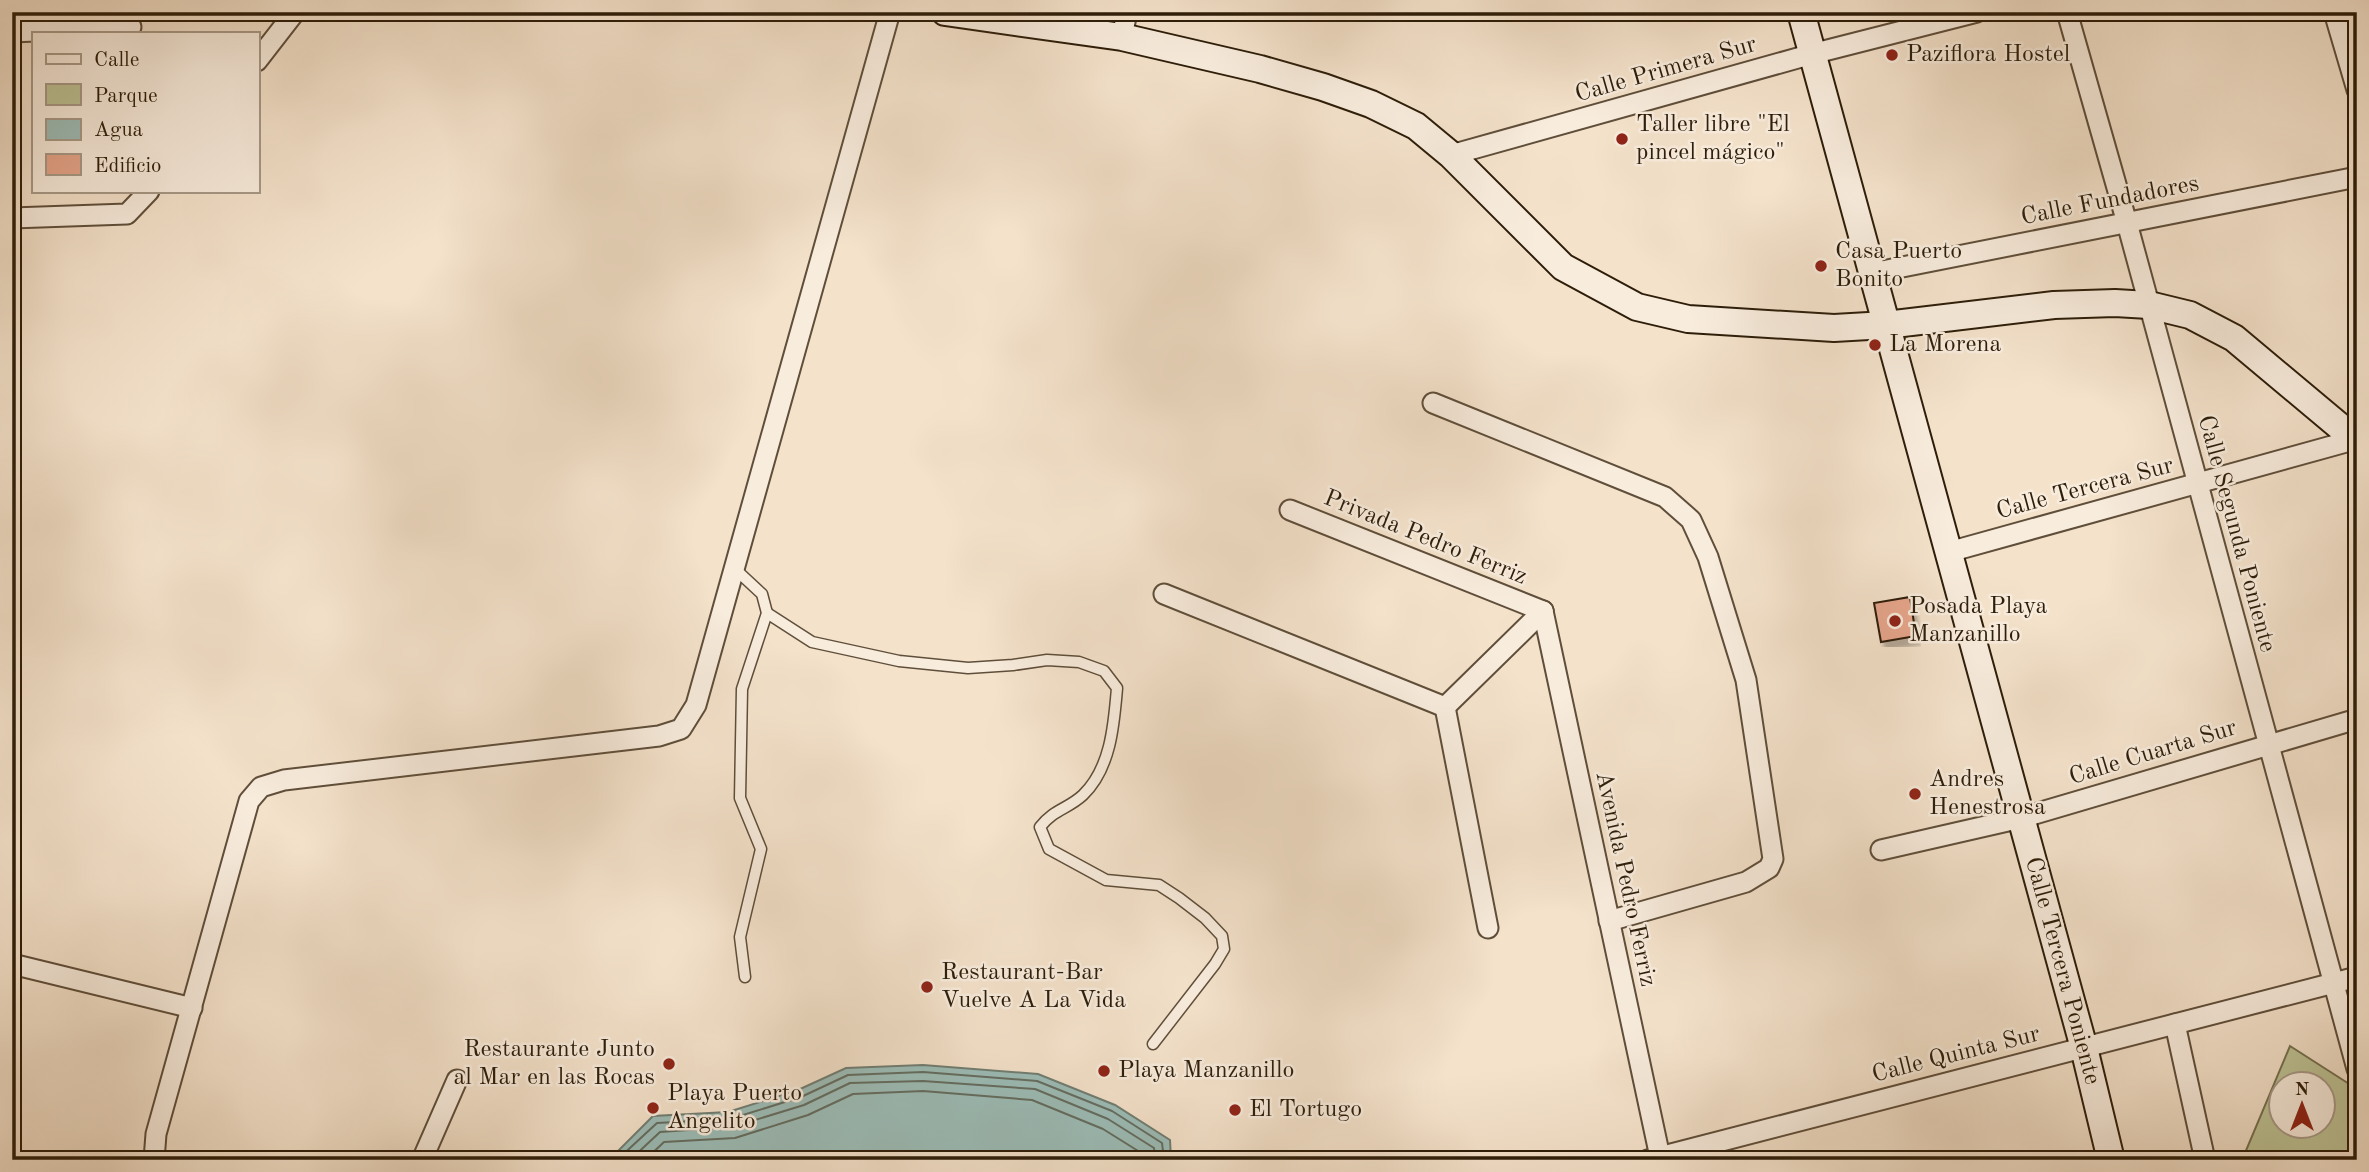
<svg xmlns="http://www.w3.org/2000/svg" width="2369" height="1172" font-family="'Old Standard TT',serif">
<defs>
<filter id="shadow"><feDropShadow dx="4.5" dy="8" stdDeviation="2" flood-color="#0004"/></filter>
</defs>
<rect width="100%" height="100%" fill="#f4e2cb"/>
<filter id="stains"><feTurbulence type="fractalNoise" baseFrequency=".00286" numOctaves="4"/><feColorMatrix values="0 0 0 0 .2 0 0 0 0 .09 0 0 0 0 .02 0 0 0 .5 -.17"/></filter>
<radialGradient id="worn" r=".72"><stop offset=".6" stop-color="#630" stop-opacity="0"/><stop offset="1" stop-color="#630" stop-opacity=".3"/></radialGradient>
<!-- green -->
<path fill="#bdc396" stroke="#757050" stroke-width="2" fill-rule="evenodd" d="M 2290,1046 L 2357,1089 L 2357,1160 L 2242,1160 ZM 2282,1084 L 2324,1084 L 2324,1126 L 2282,1126 Z"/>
<!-- water -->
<path fill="#9cbdb8" stroke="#707d72" stroke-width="2" d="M 923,1065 L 1038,1074 L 1115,1105 L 1170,1140 L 1171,1160 L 609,1160 L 653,1116 L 728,1112 L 798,1090 L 846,1068 Z"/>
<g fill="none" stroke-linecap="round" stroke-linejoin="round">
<!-- shore -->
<g stroke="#646d60" stroke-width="2">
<path d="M 617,1160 L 657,1123 L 730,1119 L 801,1097 L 848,1075 L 923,1072 L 1037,1081 L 1112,1111 L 1162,1143 L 1164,1160"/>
<path d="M 630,1160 L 660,1132 L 732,1127 L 804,1105 L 850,1083 L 923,1081 L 1035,1089 L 1108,1119 L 1154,1148 L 1155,1160"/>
<path d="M 645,1160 L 664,1142 L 735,1138 L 808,1115 L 853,1094 L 923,1091 L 1032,1100 L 1103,1129 L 1143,1154 L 1145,1160"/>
</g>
</g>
<!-- building -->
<path fill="#e6a58b" stroke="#2d1d09" stroke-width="2" filter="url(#shadow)" d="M 1910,597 L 1916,636 L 1881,642 L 1874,603 Z"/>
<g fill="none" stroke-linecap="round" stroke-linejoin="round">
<defs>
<g id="lane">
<path d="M 734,568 L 762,594 L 767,613 L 742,689 L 740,798 L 761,849 L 740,937 L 745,977"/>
<path d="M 767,613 L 812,642 L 899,661 L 968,668 L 1013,665 L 1047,660 L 1079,662 L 1104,671 L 1117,688 C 1114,724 1111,768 1083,795 C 1068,809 1054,809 1040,827 L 1049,849 L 1106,880 L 1159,885 L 1179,898 L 1205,918 L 1222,936 L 1224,949 L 1215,964 L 1153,1044"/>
</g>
<g id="street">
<path d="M 2067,12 L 2127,223 L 2357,1069"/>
<path d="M 2334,12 L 2357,90"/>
<path d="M 12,32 L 131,27"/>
<path d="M 1122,37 L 1127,12"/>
<path d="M 257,61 L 295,12"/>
<path d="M 1451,155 L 1812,54 L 1977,12"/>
<path d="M 12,218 L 127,214 L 149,191"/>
<path d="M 1872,273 L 2357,177"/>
<path d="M 1433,403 L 1665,497 L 1691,520 L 1708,557 L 1746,680 L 1773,859 L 1769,868 L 1746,882 L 1609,921"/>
<path d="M 1290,510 L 1543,611"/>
<path d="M 1949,552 L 2357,439"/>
<path d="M 1164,594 L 1445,707"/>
<path d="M 1543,611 L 1660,1157"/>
<path d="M 1445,707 L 1488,928"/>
<path d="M 1445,707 L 1543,611"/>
<path d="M 1881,850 L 2021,818 L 2357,719"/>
<path d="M 12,964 L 192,1008"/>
<path d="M 2175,1024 L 2205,1160"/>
<path d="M 154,1160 L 156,1134 L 249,801 L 261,787 L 284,780 L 659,736 L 681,729 L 696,705 L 890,12"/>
<path d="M 422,1160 L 457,1080"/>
<path d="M 1648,1160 L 2357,977"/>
</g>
<g id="secondary">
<path d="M 945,12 L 1122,37 L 1260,69 L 1323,87 L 1371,104 L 1416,126 L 1451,155 L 1563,267 L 1637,307 L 1688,319 L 1834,328 L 1886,325 L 2054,305 L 2115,303 L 2149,305 L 2190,315 L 2234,338 L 2357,441"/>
<path d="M 1801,12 L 2084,1048 L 2111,1160"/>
</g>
</defs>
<!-- lane casing -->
<use href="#lane" stroke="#5f4e3a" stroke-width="13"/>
<!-- street casing -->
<use href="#street" stroke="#5f4e3a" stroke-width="23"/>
<!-- secondary casing -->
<use href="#secondary" stroke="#2d1d09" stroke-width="30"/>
<!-- lane -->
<use href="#lane" stroke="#f8ecdd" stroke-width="10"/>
<!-- street -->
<use href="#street" stroke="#f8ecdd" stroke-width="19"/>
<!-- secondary -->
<use href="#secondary" stroke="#f8ecdd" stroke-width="26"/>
</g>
<!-- markers -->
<g fill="#8f2418" stroke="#f8ecdd" stroke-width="2.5">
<circle cx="1892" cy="55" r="7"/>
<circle cx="1622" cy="139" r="7"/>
<circle cx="1821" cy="266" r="7"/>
<circle cx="1875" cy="345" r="7"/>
<circle cx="1895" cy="621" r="7"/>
<circle cx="1915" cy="794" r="7"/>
<circle cx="927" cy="987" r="7"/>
<circle cx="669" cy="1064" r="7"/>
<circle cx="1104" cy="1071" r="7"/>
<circle cx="653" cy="1108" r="7"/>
<circle cx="1235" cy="1110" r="7"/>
</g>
<g text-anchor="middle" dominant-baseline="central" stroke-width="5" stroke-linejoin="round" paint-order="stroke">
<!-- poi labels -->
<g font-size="24" fill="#2d1d09" stroke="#f8ecdd" text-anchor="start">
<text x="1906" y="55">Paziflora Hostel</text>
<text x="1636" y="125">Taller libre "El<tspan x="1636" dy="28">pincel mágico"</tspan></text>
<text x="1835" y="252">Casa Puerto<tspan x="1835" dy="28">Bonito</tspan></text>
<text x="1889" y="345">La Morena</text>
<text x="1909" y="607">Posada Playa<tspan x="1909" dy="28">Manzanillo</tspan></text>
<text x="1929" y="780">Andres<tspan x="1929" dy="28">Henestrosa</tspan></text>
<text x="941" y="973">Restaurant-Bar<tspan x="941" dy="28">Vuelve A La Vida</tspan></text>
<text x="655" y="1050" text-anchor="end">Restaurante Junto<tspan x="655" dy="28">al Mar en las Rocas</tspan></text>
<text x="1118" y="1071">Playa Manzanillo</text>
<text x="667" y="1094">Playa Puerto<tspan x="667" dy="28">Angelito</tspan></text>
<text x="1249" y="1110">El Tortugo</text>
</g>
<!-- street labels -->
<g font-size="24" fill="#2d1d09" stroke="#f8ecdd">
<text transform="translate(1666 70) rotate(-16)">Calle Primera Sur</text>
<text transform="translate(2110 201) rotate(-11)">Calle Fundadores</text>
<text transform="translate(2085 489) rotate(-15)">Calle Tercera Sur</text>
<text transform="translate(2236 534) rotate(75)">Calle Segunda Poniente</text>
<text transform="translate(1425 538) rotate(22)">Privada Pedro Ferriz</text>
<text transform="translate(2153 753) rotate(-17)">Calle Cuarta Sur</text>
<text transform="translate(1625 879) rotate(78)">Avenida Pedro Ferriz</text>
<text transform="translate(2062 971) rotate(75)">Calle Tercera Poniente</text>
<text transform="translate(1956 1055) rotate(-14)">Calle Quinta Sur</text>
</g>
</g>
<!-- margin -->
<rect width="2369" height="1172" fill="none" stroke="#f4e2cb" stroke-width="42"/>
<rect x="14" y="14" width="2341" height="1144" fill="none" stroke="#2d1d09" stroke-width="3.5"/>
<rect x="21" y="21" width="2327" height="1130" fill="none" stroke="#2d1d09" stroke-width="2"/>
<!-- legend -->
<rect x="32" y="32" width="228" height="161" fill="#f8ecdd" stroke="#a79988" stroke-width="2"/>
<rect x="46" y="54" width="35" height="10" fill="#f8ecdd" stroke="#a79988" stroke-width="2"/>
<text x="94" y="66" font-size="21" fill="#2d1d09">Calle</text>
<rect x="46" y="84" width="35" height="21" fill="#bdc396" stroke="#a79988" stroke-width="2"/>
<text x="94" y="102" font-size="21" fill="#2d1d09">Parque</text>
<rect x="46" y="119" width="35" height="21" fill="#9cbdb8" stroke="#a79988" stroke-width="2"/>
<text x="94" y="136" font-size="21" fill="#2d1d09">Agua</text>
<rect x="46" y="154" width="35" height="21" fill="#e6a58b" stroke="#a79988" stroke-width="2"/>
<text x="94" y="172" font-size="21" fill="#2d1d09">Edificio</text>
<!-- north arrow -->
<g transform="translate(2302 1105)"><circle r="33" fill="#f8ecdd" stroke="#a79988" stroke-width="2"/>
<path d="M0-5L12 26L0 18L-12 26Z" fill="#8f2418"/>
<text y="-10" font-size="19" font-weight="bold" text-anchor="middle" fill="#2d1d09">N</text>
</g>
<rect width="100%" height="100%" filter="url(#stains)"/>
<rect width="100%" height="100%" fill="url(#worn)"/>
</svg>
